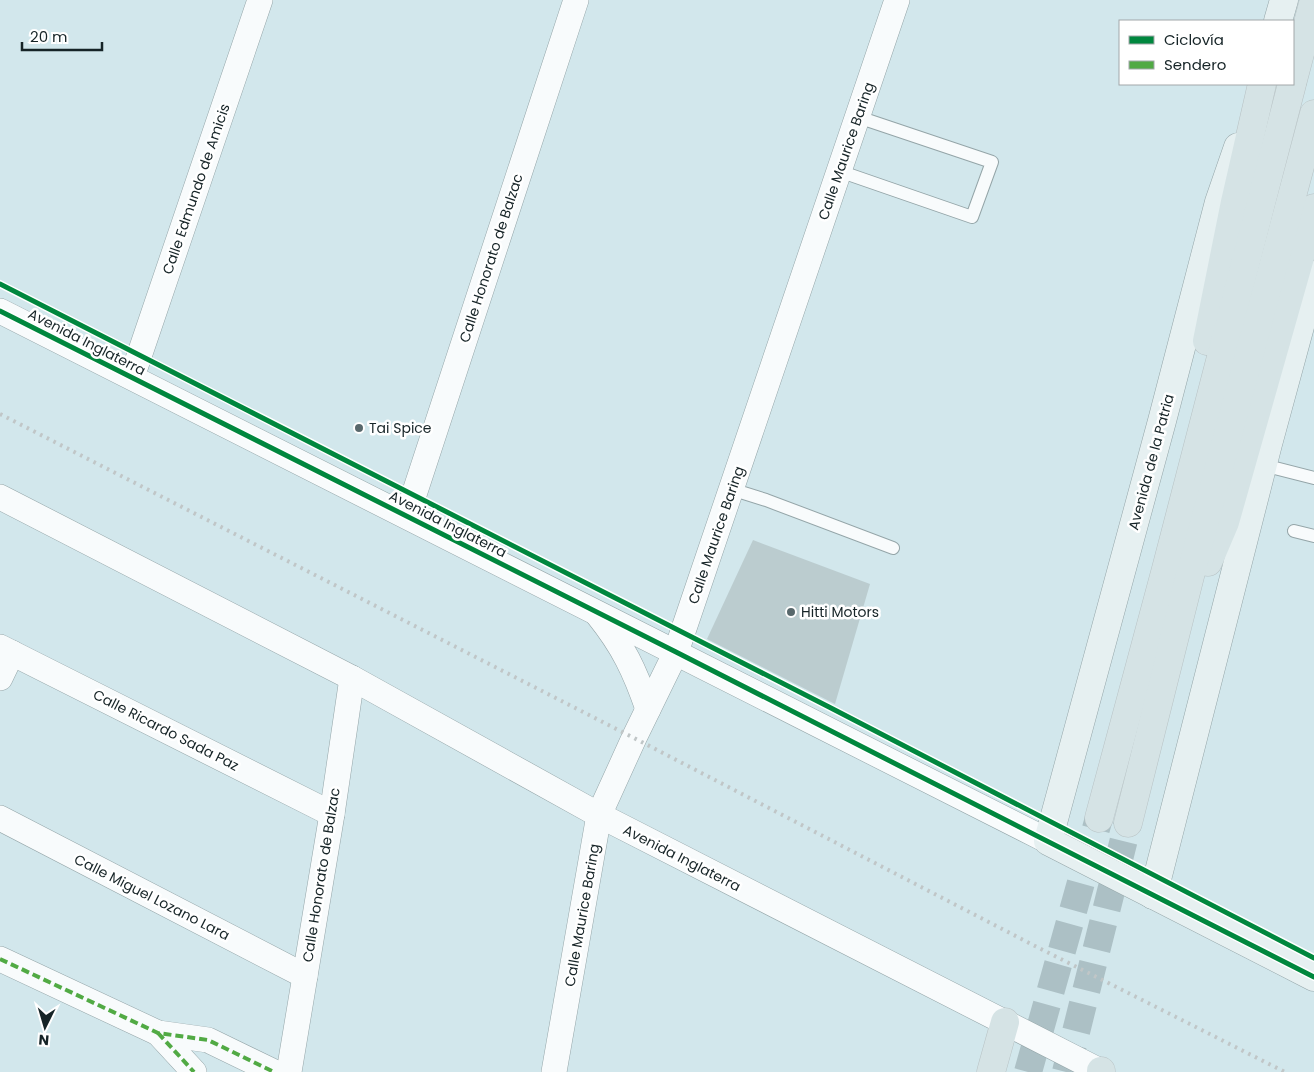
<svg xmlns="http://www.w3.org/2000/svg" width="1314" height="1072" font-family="Poppins,sans-serif">
<rect width="100%" height="100%" fill="#d2e7ec"/>
<!-- building -->
<path fill="#bbcccf" d="M 753,540 L 870,584 L 835,704 L 707,639 Z"/>
<g fill="none" stroke-linecap="round" stroke-linejoin="round">
<!-- primary-tunnel -->
<g stroke="#acc0c5" stroke-width="28" stroke-dasharray="28 14" stroke-linecap="butt">
<path d="M 1028,1072 L 1099,818"/>
<path d="M 1066,1072 L 1128,823"/>
</g>
<defs>
<g id="lane">
<path d="M 839,171 L 972,217 L 992,162 L 858,117"/>
<path d="M 1263,465 L 1314,478"/>
<path d="M 731,489 L 766,500 L 893,548"/>
<path d="M 1294,531 L 1314,536"/>
</g>
<g id="street">
<path d="M 0,311 L 1048,841"/>
<path d="M 132,377 L 260,0"/>
<path d="M 0,497 L 352,678 L 599,815 L 1102,1072"/>
<path d="M 407,516 L 576,0"/>
<path d="M 598,615 C 623,646 635,671 648,709"/>
<path d="M 0,647 L 332,814"/>
<path d="M 0,678 L 12,653"/>
<path d="M 0,818 L 305,976"/>
<path d="M 0,959 L 158,1033 L 208,1040 L 274,1072"/>
<path d="M 158,1033 L 194,1072"/>
<path d="M 289,1072 L 332,814 L 352,678"/>
<path d="M 554,1072 L 599,815 L 634,738 L 676,652 L 897,0"/>
</g>
<g id="secondary">
<path d="M 1278,21 L 1284,0"/>
<path d="M 1238,147 L 1219,202 L 1162,421 L 1048,841 L 1314,977"/>
<path d="M 1153,895 L 1268,444 L 1314,275"/>
</g>
<g id="primary">
<path d="M 1293,80 L 1314,0"/>
<path d="M 1207,341 L 1235,202 L 1262,84"/>
<path d="M 1208,562 L 1225,522 L 1314,208"/>
<path d="M 1099,818 L 1166,569 L 1292,84"/>
<path d="M 1128,823 L 1190,576 L 1314,114"/>
<path d="M 991,1072 L 1005,1022"/>
<path d="M 1101,1072 L 1101,1071"/>
</g>
</defs>
<!-- lane casing -->
<use href="#lane" stroke="#94a5a8" stroke-width="14"/>
<!-- street casing -->
<use href="#street" stroke="#94a5a8" stroke-width="26"/>
<!-- secondary casing -->
<use href="#secondary" stroke="#94a5a8" stroke-width="29"/>
<!-- primary casing -->
<use href="#primary" stroke="#b8c2c4" stroke-width="29"/>
<!-- lane -->
<use href="#lane" stroke="#f8fbfc" stroke-width="12"/>
<!-- street -->
<use href="#street" stroke="#f8fbfc" stroke-width="25"/>
<!-- secondary -->
<use href="#secondary" stroke="#e6f0f1" stroke-width="28"/>
<!-- primary -->
<use href="#primary" stroke="#d5e3e5" stroke-width="28"/>
<!-- rail -->
<path stroke="#c0c6c7" stroke-width="4" stroke-dasharray="2.5 5" stroke-linecap="butt" d="M 0,414 L 634,738 L 1033,945 L 1285,1072"/>
<!-- quiet -->
<g stroke="#51aa44" stroke-width="4" stroke-dasharray="8 4" stroke-linecap="butt">
<path d="M 0,959 L 158,1033 L 208,1040 L 274,1072"/>
<path d="M 158,1033 L 194,1072"/>
</g>
<defs>
<g id="cycleway">
<path d="M 0,284 L 829,707 L 1314,958"/>
<path d="M 0,311 L 676,652 L 1314,977"/>
</g>
</defs>
<!-- cycleway casing -->
<use href="#cycleway" stroke="#fff" stroke-width="8"/>
<!-- cycleway -->
<use href="#cycleway" stroke="#00873e" stroke-width="5"/>
</g>
<!-- markers -->
<g fill="#58686c" stroke="#fff" stroke-width="2">
<circle cx="359" cy="428" r="5"/>
<circle cx="791" cy="612" r="5"/>
</g>
<g text-anchor="middle" dominant-baseline="central" stroke-width="5" stroke-linejoin="round" paint-order="stroke">
<!-- street labels -->
<g font-size="14" fill="#162427" stroke="#fff">
<text transform="translate(846 151) rotate(-71)">Calle Maurice Baring</text>
<text transform="translate(196 189) rotate(-71)">Calle Edmundo de Amicis</text>
<text transform="translate(491 258) rotate(-72)">Calle Honorato de Balzac</text>
<text transform="translate(87 342) rotate(27)">Avenida Inglaterra</text>
<text transform="translate(1151 462) rotate(-75)">Avenida de la Patria</text>
<text transform="translate(448 524) rotate(27)">Avenida Inglaterra</text>
<text transform="translate(716 535) rotate(-71)">Calle Maurice Baring</text>
<text transform="translate(166 730) rotate(27)">Calle Ricardo Sada Paz</text>
<text transform="translate(682 858) rotate(27)">Avenida Inglaterra</text>
<text transform="translate(321 875) rotate(-81)">Calle Honorato de Balzac</text>
<text transform="translate(152 897) rotate(27)">Calle Miguel Lozano Lara</text>
<text transform="translate(582 915) rotate(-80)">Calle Maurice Baring</text>
</g>
<!-- poi labels -->
<g font-size="14" fill="#162427" stroke="#fff" text-anchor="start">
<text x="369" y="428">Tai Spice</text>
<text x="801" y="612">Hitti Motors</text>
</g>
</g>
<!-- legend -->
<rect x="1119" y="20" width="175" height="65" fill="#ffffff" stroke="#a2a7a9"/>
<rect x="1129" y="36" width="25" height="8" fill="#00873e" stroke="#a2a7a9"/>
<text x="1164" y="45" font-size="15" fill="#162427">Ciclovía</text>
<rect x="1129" y="61" width="25" height="8" fill="#51aa44" stroke="#a2a7a9"/>
<text x="1164" y="70" font-size="15" fill="#162427">Sendero</text>
<!-- north arrow -->
<g transform="translate(45 1027) rotate(185)" stroke="#ffffff" stroke-width="4" paint-order="stroke">
<path d="M0-4L9 19L0 12L-9 19Z" fill="#162427"/>
<text y="-8" font-size="14" font-weight="bold" text-anchor="middle" fill="#162427">N</text>
</g>
<!-- scale -->
<path d="M22 42v8h80v-8" fill="none" stroke="#162427" stroke-width="2.5"/>
<text x="30" y="42" font-size="15" fill="#162427" stroke="#ffffff" stroke-width="4" paint-order="stroke">20 m</text>
</svg>
